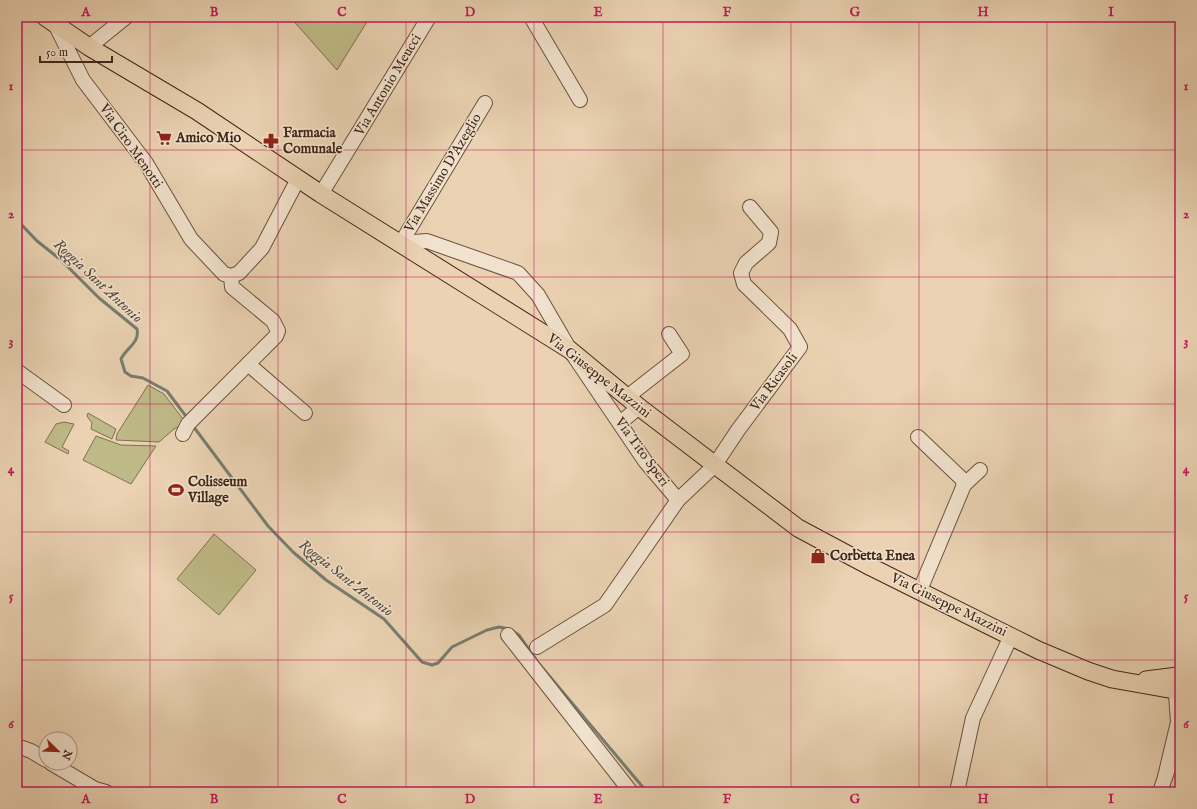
<svg xmlns="http://www.w3.org/2000/svg" width="1197" height="809" font-family="'IM FELL English',serif">
<rect width="100%" height="100%" fill="#ead2b2"/>
<filter id="stains"><feTurbulence type="fractalNoise" baseFrequency=".005" numOctaves="4"/><feColorMatrix values="0 0 0 0 .2 0 0 0 0 .09 0 0 0 0 .02 0 0 0 .5 -.17"/></filter>
<radialGradient id="worn" r=".72"><stop offset=".6" stop-color="#630" stop-opacity="0"/><stop offset="1" stop-color="#630" stop-opacity=".3"/></radialGradient>
<!-- green -->
<g fill="#beba87" stroke="#807150">
<path d="M 290,17 L 370,17 L 337,70 Z"/>
<path d="M 148,385 L 164,394 L 186,423 L 174,429 L 159,442 L 116,440 L 117,434 Z"/>
<path d="M 88,413 L 116,429 L 112,439 L 91,429 L 92,423 L 87,416 Z"/>
<path d="M 64,422 L 74,424 L 62,447 L 69,451 L 68,454 L 45,442 L 56,424 Z"/>
<path d="M 96,436 L 121,445 L 156,446 L 131,484 L 83,460 Z"/>
<path d="M 214,534 L 256,570 L 219,615 L 177,579 Z"/>
</g>
<g fill="none" stroke-linecap="round" stroke-linejoin="round">
<!-- stream -->
<g stroke="#767e70" stroke-width="3">
<path d="M 17,220 L 37,241 L 61,260 L 99,298 L 137,329 C 140,343 126,348 121,359 L 125,372 L 131,376 L 143,378 L 167,391 L 188,419"/>
<path d="M 193,426 L 268,526 L 293,552 L 326,580 L 384,619 L 422,662 L 432,665 L 438,663 L 452,647 L 487,630 L 499,627 L 509,629 L 519,635 L 540,665 L 647,792"/>
</g>
<defs>
<g id="minor">
<path d="M 531,17 L 580,100"/>
<path d="M 56,26 L 83,80 L 146,163 L 191,239 L 224,274 L 231,276 L 239,273 L 262,248 L 298,179"/>
<path d="M 89,47 L 126,17"/>
<path d="M 321,194 L 429,17"/>
<path d="M 401,243 L 427,241 L 518,273 L 538,295 L 570,350 L 645,461 L 678,500 L 605,605 L 537,647"/>
<path d="M 401,243 L 485,103"/>
<path d="M 248,364 L 305,413"/>
<path d="M 17,371 L 64,405"/>
<path d="M 627,397 L 682,354 L 669,334"/>
<path d="M 620,423 L 639,407"/>
<path d="M 183,434 L 188,424 L 276,336 L 278,331 L 273,321 L 232,287 L 231,276"/>
<path d="M 918,437 L 962,479 L 964,485"/>
<path d="M 678,500 L 714,466 L 738,430 L 800,347 L 790,329 L 744,284 L 741,273 L 746,263 L 769,243 L 771,232 L 750,207"/>
<path d="M 920,590 L 964,485 L 980,470"/>
<path d="M 508,635 L 631,792"/>
<path d="M 17,746 L 31,751 L 46,760"/>
<path d="M 51,763 L 95,789 L 106,792"/>
<path d="M 1165,777 L 1178,722 L 1176,695"/>
<path d="M 957,792 L 973,718 L 1011,636"/>
<path d="M 1160,792 L 1168,769"/>
</g>
<g id="major">
<path d="M 45,17 L 89,47 L 197,111 L 321,194 L 570,350 L 639,407 L 798,528 L 871,567 L 1038,650 L 1088,671 L 1112,679 L 1174,690"/>
<path d="M 1146,680 L 1178,676"/>
</g>
</defs>
<!-- minor casing -->
<use href="#minor" stroke="#6c523f" stroke-width="16"/>
<!-- major casing -->
<use href="#major" stroke="#422819" stroke-width="19"/>
<!-- minor -->
<use href="#minor" stroke="#f1e2cd" stroke-width="14"/>
<!-- major -->
<use href="#major" stroke="#ead2b2" stroke-width="17"/>
</g>
<!-- grid -->
<path fill="none" stroke="#c2185b" stroke-width="1" stroke-opacity="0.55" d="M 150,17 L 150,792M 278,17 L 278,792M 406,17 L 406,792M 534,17 L 534,792M 663,17 L 663,792M 791,17 L 791,792M 919,17 L 919,792M 1047,17 L 1047,792M 17,150 L 1180,150M 17,277 L 1180,277M 17,404 L 1180,404M 17,532 L 1180,532M 17,660 L 1180,660"/>
<!-- icons -->
<defs>
<symbol id="supermarket-bare" viewBox="-9 -9 18 18"><path d="M-6-5.5h2.5l.6 2H6L4.5 2H-2.5L-4.4-4H-6ZM-1.5 3.2a1.3 1.3 0 1 0 .1 0ZM3 3.2a1.3 1.3 0 1 0 .1 0Z" fill="#8f2418" stroke="#f1e2cd" stroke-width="2.5" paint-order="stroke"/></symbol>
<symbol id="pharmacy-bare" viewBox="-9 -9 18 18"><path d="M-2-6h4v4h4v4h-4v4h-4v-4h-4v-4h4Z" fill="#8f2418" stroke="#f1e2cd" stroke-width="2.5" paint-order="stroke"/></symbol>
<symbol id="stadium-bare" viewBox="-9 -9 18 18"><path d="M0-5a6.5 5 0 1 0 0 10a6.5 5 0 1 0 0-10ZM-3.5-1.8h7v3.6h-7Z" fill="#8f2418" stroke="#f1e2cd" stroke-width="2.5" paint-order="stroke"/></symbol>
<symbol id="shop-bare" viewBox="-9 -9 18 18"><path d="M-5-2.5h2.3a2.7 3.5 0 0 1 5.4 0H5L5.5 6h-11ZM-1.5-2.5h3a1.5 2.3 0 0 0-3 0Z" fill="#8f2418" stroke="#f1e2cd" stroke-width="2.5" paint-order="stroke"/></symbol>
</defs>
<g fill-rule="evenodd">
<use href="#supermarket-bare" x="153" y="127" width="22" height="22"/>
<use href="#pharmacy-bare" x="260" y="130" width="22" height="22"/>
<use href="#stadium-bare" x="165" y="479" width="22" height="22"/>
<use href="#shop-bare" x="807" y="545" width="22" height="22"/>
</g>
<g text-anchor="middle" dominant-baseline="central" stroke-width="3" stroke-linejoin="round" paint-order="stroke">
<!-- street labels -->
<g font-size="14" fill="#422819" stroke="#f1e2cd">
<text transform="translate(388 85) rotate(-59)">Via Antonio Meucci</text>
<text transform="translate(131 146) rotate(55)">Via Ciro Menotti</text>
<text transform="translate(443 173) rotate(-59)">Via Massimo D'Azeglio</text>
<text transform="translate(599 376) rotate(38)">Via Giuseppe Mazzini</text>
<text transform="translate(774 382) rotate(-53)">Via Ricasoli</text>
<text transform="translate(642 452) rotate(54)">Via Tito Speri</text>
<text transform="translate(949 605) rotate(26)">Via Giuseppe Mazzini</text>
</g>
<!-- poi labels -->
<g font-size="14" font-weight="bold" fill="#422819" stroke="#f1e2cd" text-anchor="start">
<text x="283" y="133">Farmacia<tspan x="283" dy="16">Comunale</tspan></text>
<text x="176" y="138">Amico Mio</text>
<text x="188" y="482">Colisseum<tspan x="188" dy="16">Village</tspan></text>
<text x="830" y="556">Corbetta Enea</text>
</g>
<!-- water labels -->
<g font-size="15" font-style="italic" fill="#584c3d" stroke="#f1e2cd">
<text transform="translate(98 281) rotate(43)">Roggia Sant'Antonio</text>
<text transform="translate(346 578) rotate(38)">Roggia Sant'Antonio</text>
</g>
</g>
<!-- margin -->
<rect width="1197" height="809" fill="none" stroke="#ead2b2" stroke-width="44"/>
<!-- north arrow -->
<g transform="translate(58 751) rotate(113)"><circle r="19" fill="#f1e2cd" stroke="#ab9885"/>
<path d="M0-3L7 15L0 10L-7 15Z" fill="#8f2418"/>
<text y="-6" font-size="11" font-weight="bold" text-anchor="middle" fill="#422819">N</text>
</g>
<!-- scale -->
<path d="M40 56v6h72v-6" fill="none" stroke="#422819" stroke-width="2"/>
<text x="46" y="56" font-size="12" fill="#422819" stroke="#f1e2cd" stroke-width="3" paint-order="stroke">50 m</text>
<rect x="22" y="22" width="1153" height="765" fill="none" stroke="#c2185b" stroke-width="1.5"/>
<g font-size="13" text-anchor="middle" font-weight="bold" fill="#c2185b">
<text x="86" y="16">A</text>
<text x="214" y="16">B</text>
<text x="342" y="16">C</text>
<text x="470" y="16">D</text>
<text x="598" y="16">E</text>
<text x="727" y="16">F</text>
<text x="855" y="16">G</text>
<text x="983" y="16">H</text>
<text x="1111" y="16">I</text>
<text x="11" y="90">1</text>
<text x="1186" y="90">1</text>
<text x="11" y="218">2</text>
<text x="1186" y="218">2</text>
<text x="11" y="345">3</text>
<text x="1186" y="345">3</text>
<text x="11" y="473">4</text>
<text x="1186" y="473">4</text>
<text x="11" y="600">5</text>
<text x="1186" y="600">5</text>
<text x="11" y="728">6</text>
<text x="1186" y="728">6</text>
<text x="86" y="803">A</text>
<text x="214" y="803">B</text>
<text x="342" y="803">C</text>
<text x="470" y="803">D</text>
<text x="598" y="803">E</text>
<text x="727" y="803">F</text>
<text x="855" y="803">G</text>
<text x="983" y="803">H</text>
<text x="1111" y="803">I</text>
</g>
<rect width="100%" height="100%" filter="url(#stains)"/>
<rect width="100%" height="100%" fill="url(#worn)"/>
</svg>
